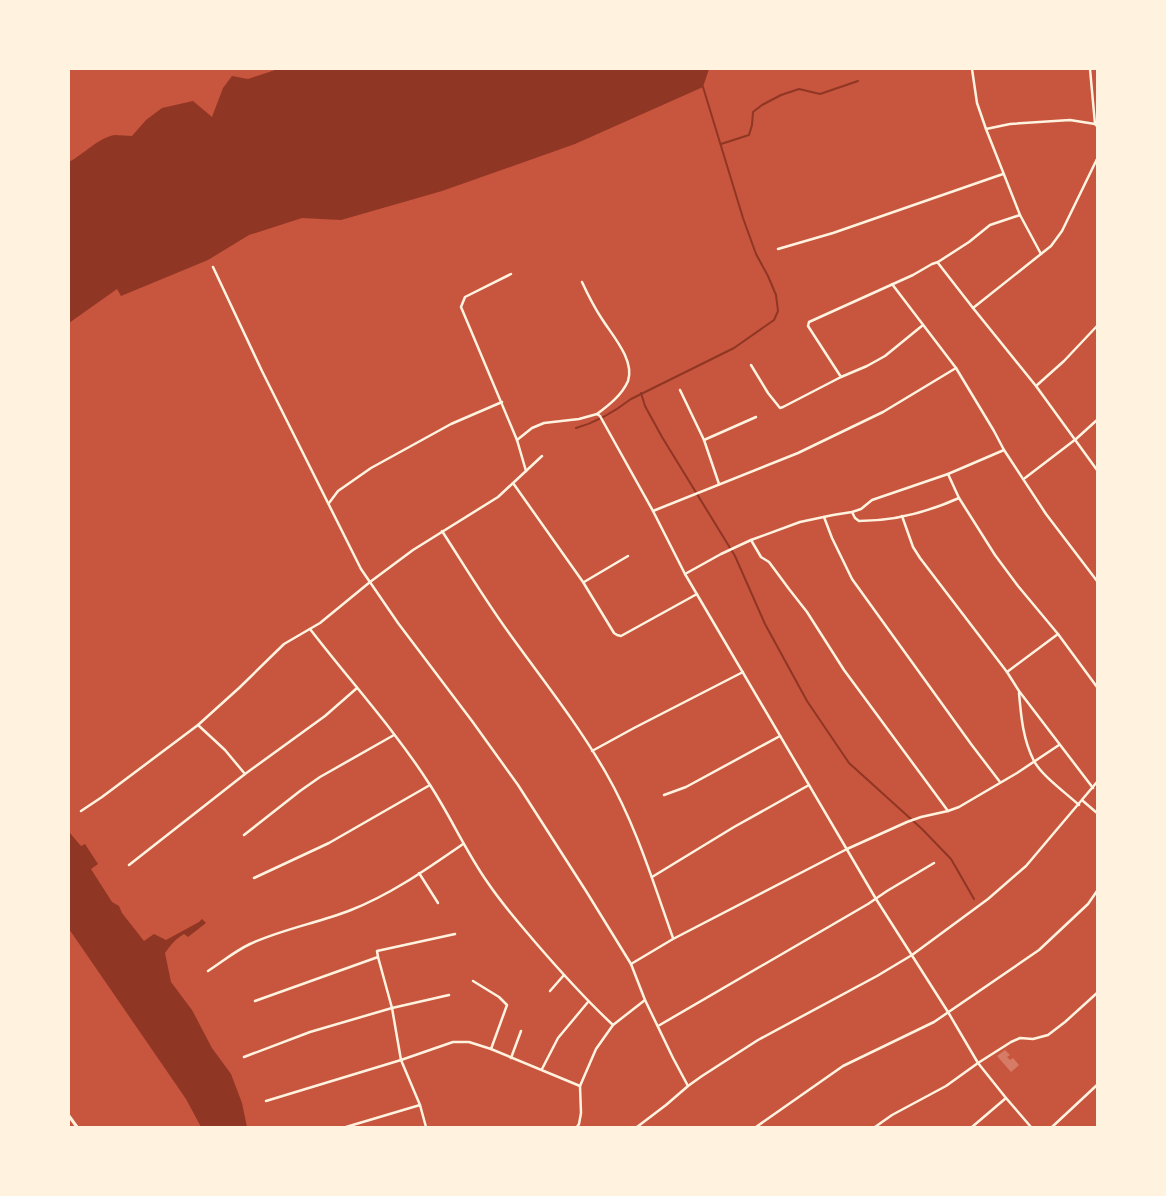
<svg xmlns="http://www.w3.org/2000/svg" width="1166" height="1196" font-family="Poppins,sans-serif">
<rect width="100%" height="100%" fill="#c8553d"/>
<!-- water -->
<g fill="#8f3625">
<path d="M 278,69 L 709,69 L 703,87 L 575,144 L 442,191 L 341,220 L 302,218 L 249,235 L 208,260 L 121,296 L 117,289 L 69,323 L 69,162 C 83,155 99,137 115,135 C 120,135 127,136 132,136 L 146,120 L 162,108 L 193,101 L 212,117 L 223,88 L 232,76 L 248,79 Z"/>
<path d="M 69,832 L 81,846 L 85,844 L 98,864 L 91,869 L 112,902 L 119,906 L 122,913 L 144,941 L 154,934 L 166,940 L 199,922 L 202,919 L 206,923 L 188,937 L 184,934 C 174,940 172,944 165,953 L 171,982 L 192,1010 L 212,1048 L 231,1074 L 242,1103 L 247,1127 L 201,1127 L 186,1099 L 69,929 Z"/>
</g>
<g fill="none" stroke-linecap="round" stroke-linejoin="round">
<!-- stream -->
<g stroke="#8f3625" stroke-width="2">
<path d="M 721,144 L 749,135 L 752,125 L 753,112 L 762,105 L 781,95 L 799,89 L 820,94 L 858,81"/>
<path d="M 641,393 L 645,406 L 662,437 L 735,556 L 765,624 L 807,701 L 849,763 L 922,829 L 951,859 L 974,899"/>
<path d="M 576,428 C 598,422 614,412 631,399 L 734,348 L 774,320 L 778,311 L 776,295 L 768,276 L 756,254 L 743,218 L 703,87"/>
</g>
</g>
<!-- building -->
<path fill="#d67c66" d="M 1005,1050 L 1010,1055 L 1007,1057 L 1010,1060 L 1013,1058 L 1019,1065 L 1011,1072 L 997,1056 Z"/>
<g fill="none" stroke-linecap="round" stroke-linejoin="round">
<!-- minor -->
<g stroke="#fff3e0" stroke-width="2.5">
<path d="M 972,69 L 977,103 L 986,129 L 1020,215 L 1041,254"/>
<path d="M 1090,69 L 1095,124"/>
<path d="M 986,129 L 1010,124 L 1070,120 L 1095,124 L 1097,126"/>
<path d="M 778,249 L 833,233 L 1003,174"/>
<path d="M 938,263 L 973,308 L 1036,386 L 1097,470"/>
<path d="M 213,267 L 262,371 L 361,569 L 398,623 L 472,721 L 518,785 L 586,891 L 631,964 L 645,1000 L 673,1058 L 688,1086"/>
<path d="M 511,274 L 465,297 L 461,307 L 517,440 L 526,471"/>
<path d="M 582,282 C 588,295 594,307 602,319 C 612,335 635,360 628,381 C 622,395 609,405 597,414"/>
<path d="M 892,284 L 956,368 L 994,431 L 1004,450 L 1046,514 L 1097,581"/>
<path d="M 973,308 L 1051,246 L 1062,231 L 1097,159"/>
<path d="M 751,365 L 768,393 L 780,408 L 783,407 L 841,377 L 867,366 L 885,356 L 923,325"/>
<path d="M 841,377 L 808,326 L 809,322 L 913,275 L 932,264 L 938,262 L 969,242 L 990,225 L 1020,215"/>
<path d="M 1036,386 L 1064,361 L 1097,326"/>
<path d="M 680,390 L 704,440 L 719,484"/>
<path d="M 517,440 L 532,428 L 544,423 L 579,419 L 597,414 L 600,416 L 653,511 L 685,574 L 876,899 L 948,1012 L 978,1063 L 1006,1098 L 1031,1127"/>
<path d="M 704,440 L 756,417"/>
<path d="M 948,474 L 959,498 L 995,555 L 1018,586 L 1058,634 L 1097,687"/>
<path d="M 1025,478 L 1076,439 L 1097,420"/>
<path d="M 513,483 L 583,582 L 614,633 L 617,635 L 621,636 L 697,594"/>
<path d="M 329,503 L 338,491 L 371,468 L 451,424 L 502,402"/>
<path d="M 653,511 L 798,453 L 883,412 L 956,368"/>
<path d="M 852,512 L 855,518 L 859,521 C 893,521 928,512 959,498"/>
<path d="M 902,516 L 913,547 L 920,558 L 1007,672 L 1019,691 L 1093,788"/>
<path d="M 824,517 L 832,538 L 852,579 L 971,744 L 1000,782"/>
<path d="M 442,531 C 464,565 485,600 509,633 C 542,679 578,724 606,773 C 636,825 653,882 673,938"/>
<path d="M 751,540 L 761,557 L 769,562 L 789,589 L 807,612 L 844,670 L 948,811"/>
<path d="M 685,574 L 721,554 L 751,540 L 800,522 L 833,515 L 852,512 L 861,509 L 872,500 L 948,474 L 1004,450"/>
<path d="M 584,582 L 628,556"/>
<path d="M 310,629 C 350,681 395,730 430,785 C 451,817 466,852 488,883 C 502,904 519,923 535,942 C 560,971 585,999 613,1025"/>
<path d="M 1007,672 L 1058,634"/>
<path d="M 1019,693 C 1021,716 1023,740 1034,761 C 1042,776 1066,793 1079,805"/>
<path d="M 198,725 L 225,750 L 245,774"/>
<path d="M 592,751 L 634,728 L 743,672"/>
<path d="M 664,795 L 686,787 L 780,736"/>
<path d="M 1083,801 L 1097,813"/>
<path d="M 81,811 L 102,797 L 198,725 L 239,688 L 284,644 L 320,623 L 370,582 L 413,550 L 498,497 L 542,456"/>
<path d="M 244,835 L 300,791 L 320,777 L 394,735"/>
<path d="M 129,865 L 245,774 L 325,716 L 357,688"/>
<path d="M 419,873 L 438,903"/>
<path d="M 652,877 L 734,827 L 809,785"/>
<path d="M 254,878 L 329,843 L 430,785"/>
<path d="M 378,957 L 392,1008 L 401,1060 L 420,1105 L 426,1127"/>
<path d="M 631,964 L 673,939 L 847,849 L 907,822 L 921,817 L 948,811 L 959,807 L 1017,773 L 1059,745"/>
<path d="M 208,971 C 222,962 235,951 250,944 C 282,929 318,923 351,910 C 392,894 428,868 463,844"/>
<path d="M 473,981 L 499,997 L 507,1005 L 491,1049"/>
<path d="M 550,991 L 564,975"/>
<path d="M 255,1001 L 378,957 L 377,951 L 455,934"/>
<path d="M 658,1026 L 868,904 L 887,891 L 934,863"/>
<path d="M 244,1057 L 310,1032 L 392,1008 L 449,995"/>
<path d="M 511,1058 L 521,1031"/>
<path d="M 542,1069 L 558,1038 L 588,1002"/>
<path d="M 266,1101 L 401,1060 L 453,1042 L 469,1042 L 491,1049 L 580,1086"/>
<path d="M 346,1127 L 420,1105"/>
<path d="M 577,1127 L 579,1124 L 581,1113 L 580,1086 L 596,1049 L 613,1025 L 645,1000"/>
<path d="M 637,1127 L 666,1105 L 688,1086 L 702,1076 L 758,1040 L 877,976 L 912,955 L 988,899 L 1026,866 L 1097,782"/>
<path d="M 756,1127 L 843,1066 L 934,1022 L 1039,950 L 1088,904 L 1097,891"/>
<path d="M 875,1127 L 892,1115 L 946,1086 L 978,1063 L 1011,1042 L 1020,1038 L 1033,1039 L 1048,1035 L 1065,1022 L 1097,993"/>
<path d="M 972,1127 L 1006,1098"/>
<path d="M 1052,1127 L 1097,1085"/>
</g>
<!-- tertiary -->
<path stroke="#fff3e0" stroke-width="3" d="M 69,1116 L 77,1127"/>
</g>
<!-- border -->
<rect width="1166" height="1196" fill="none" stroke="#fff3e0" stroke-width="140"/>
</svg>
